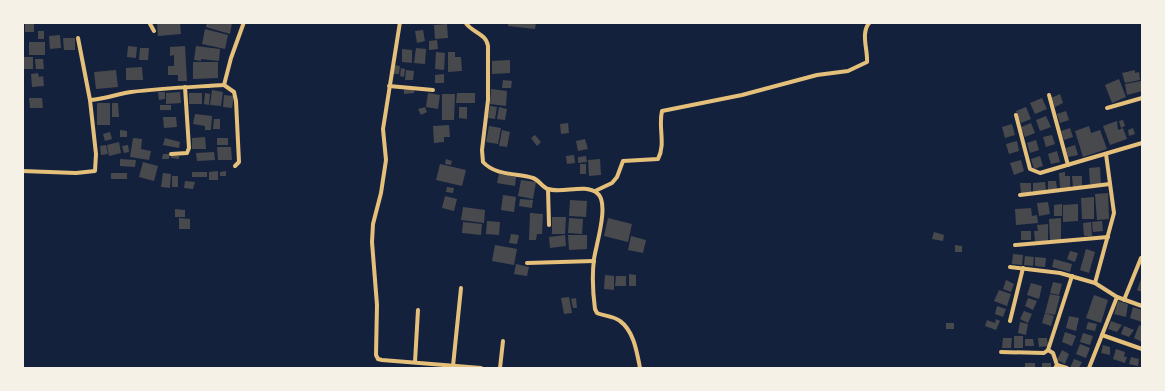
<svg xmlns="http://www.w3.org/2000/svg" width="1165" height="391" font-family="'Varela Round',sans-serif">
<rect width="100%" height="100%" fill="#14213d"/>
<!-- building -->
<g fill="#48494c">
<path d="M 157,22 L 180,22 L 181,34 L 158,36 Z"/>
<path d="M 207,22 L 229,22 L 232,23 L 230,34 L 206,27 Z"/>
<path d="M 508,22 L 536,22 L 535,29 L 508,26 Z"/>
<rect x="25" y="23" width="9" height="9"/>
<path d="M 447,24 L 448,38 L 435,39 L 434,25 Z"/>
<path d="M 205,29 L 228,35 L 225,49 L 202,44 Z"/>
<path d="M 423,30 L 425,41 L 417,43 L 415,31 Z"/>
<rect x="38" y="31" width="6" height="8"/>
<path d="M 60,35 L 61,48 L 50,49 L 49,36 Z"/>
<path d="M 63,38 L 75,38 L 75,50 L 64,50 Z"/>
<path d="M 437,40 L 438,49 L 429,50 L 429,41 Z"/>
<rect x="29" y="42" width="16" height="13"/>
<path d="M 128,46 L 137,47 L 136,58 L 127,57 Z"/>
<path d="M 185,46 L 187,81 L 178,81 L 178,75 L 168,75 L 168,66 L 174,66 L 174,55 L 170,56 L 170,47 Z"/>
<path d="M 196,46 L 220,49 L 219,61 L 201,59 L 201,61 L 194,60 Z"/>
<path d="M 140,48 L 149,48 L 148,60 L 139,60 Z"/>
<path d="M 416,48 L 426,49 L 425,64 L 414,63 Z"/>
<path d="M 402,49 L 412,50 L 412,63 L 402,62 Z"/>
<path d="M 436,52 L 445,53 L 444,70 L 435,69 Z"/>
<path d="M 448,52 L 455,52 L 455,57 L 461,57 L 462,71 L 448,72 Z"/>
<rect x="22" y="57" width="11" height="12"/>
<path d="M 35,59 L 43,59 L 44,69 L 36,69 Z"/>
<path d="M 510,60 L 510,73 L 492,74 L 492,61 Z"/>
<path d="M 193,62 L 218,62 L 218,78 L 193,79 Z"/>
<path d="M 394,65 L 400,66 L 399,74 L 393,74 Z"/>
<path d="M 142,67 L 143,80 L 126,80 L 126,68 Z"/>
<path d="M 401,68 L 405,69 L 404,77 L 400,76 Z"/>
<path d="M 116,70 L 118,87 L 96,89 L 94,72 Z"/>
<path d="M 406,70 L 414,71 L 413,80 L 405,80 Z"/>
<path d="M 1135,70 L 1135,73 L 1139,72 L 1140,80 L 1125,83 L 1122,73 Z"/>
<path d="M 38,73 L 39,77 L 43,76 L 44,86 L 32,87 L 31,74 Z"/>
<path d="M 444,74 L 444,83 L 435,83 L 435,75 Z"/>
<path d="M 1119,79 L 1126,97 L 1112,103 L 1105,85 Z"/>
<path d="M 503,80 L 512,81 L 511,88 L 502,88 Z"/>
<path d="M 1141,81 L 1142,91 L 1127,95 L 1125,84 Z"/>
<path d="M 404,89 L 414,89 L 414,93 L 404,94 Z"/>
<path d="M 491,89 L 507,91 L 506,106 L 490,104 Z"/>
<path d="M 212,90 L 223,92 L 221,106 L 210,105 Z"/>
<path d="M 158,92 L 165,92 L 165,99 L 159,100 Z"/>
<path d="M 180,92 L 181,103 L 166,104 L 166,93 Z"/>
<rect x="189" y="93" width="13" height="11"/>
<path d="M 205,93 L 210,94 L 209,105 L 204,104 Z"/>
<path d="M 428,93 L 440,95 L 438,109 L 426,107 Z"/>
<path d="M 457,93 L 475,93 L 475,103 L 456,103 Z"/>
<path d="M 442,94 L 455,94 L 454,120 L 442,120 Z"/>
<path d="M 1060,94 L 1063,103 L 1055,107 L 1051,98 Z"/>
<path d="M 224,95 L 234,96 L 232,108 L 223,107 Z"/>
<path d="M 29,98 L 42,98 L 43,108 L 30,108 Z"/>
<path d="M 1042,98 L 1047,109 L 1035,114 L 1030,103 Z"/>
<rect x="97" y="103" width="13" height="22"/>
<path d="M 112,103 L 118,103 L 119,117 L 112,117 Z"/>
<rect x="160" y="105" width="11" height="5"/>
<path d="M 490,106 L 497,107 L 495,119 L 488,118 Z"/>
<path d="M 425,107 L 427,112 L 421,115 L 418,109 Z"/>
<path d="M 459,107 L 467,107 L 467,119 L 459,118 Z"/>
<path d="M 499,107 L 507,109 L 505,120 L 497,119 Z"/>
<path d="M 1026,107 L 1031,119 L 1021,123 L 1016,111 Z"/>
<path d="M 1066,111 L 1069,120 L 1060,123 L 1057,114 Z"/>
<path d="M 195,114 L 212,116 L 211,130 L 205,130 L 205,126 L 193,124 Z"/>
<path d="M 1046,116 L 1051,127 L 1040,131 L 1036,120 Z"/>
<path d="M 163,117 L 176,117 L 177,127 L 164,128 Z"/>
<path d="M 214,119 L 220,119 L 220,129 L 213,129 Z"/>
<path d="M 1123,120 L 1125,126 L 1121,128 L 1119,121 Z"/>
<path d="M 1117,121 L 1118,130 L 1123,128 L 1127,139 L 1110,145 L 1103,126 Z"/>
<path d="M 568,123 L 569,133 L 561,134 L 560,124 Z"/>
<path d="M 1031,123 L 1035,133 L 1025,137 L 1021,127 Z"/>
<path d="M 1012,124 L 1015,135 L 1005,138 L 1002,127 Z"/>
<path d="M 449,125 L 450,137 L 444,137 L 444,142 L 434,143 L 433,126 Z"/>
<path d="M 489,126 L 501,128 L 498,144 L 486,142 Z"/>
<path d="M 1089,126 L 1091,133 L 1100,130 L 1107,149 L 1083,157 L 1075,131 Z"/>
<path d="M 1070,128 L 1073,137 L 1064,140 L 1061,131 Z"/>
<path d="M 1133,128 L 1135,134 L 1129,136 L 1128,130 Z"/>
<path d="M 120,130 L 127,131 L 127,137 L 120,137 Z"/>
<path d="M 502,130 L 510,132 L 507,147 L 499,146 Z"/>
<path d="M 110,132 L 112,139 L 105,141 L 103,134 Z"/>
<path d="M 535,135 L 541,142 L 537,146 L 531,138 Z"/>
<path d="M 1052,135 L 1055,144 L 1046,147 L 1043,137 Z"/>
<path d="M 205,137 L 206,149 L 192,149 L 192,138 Z"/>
<path d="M 133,138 L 142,139 L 141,149 L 151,151 L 149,160 L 130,157 Z"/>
<path d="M 165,138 L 180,142 L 179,148 L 163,145 Z"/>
<rect x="217" y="138" width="11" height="7"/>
<path d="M 585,139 L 588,149 L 578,151 L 576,141 Z"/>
<path d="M 1036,140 L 1039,150 L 1030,153 L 1027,143 Z"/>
<path d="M 1017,141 L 1019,151 L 1009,154 L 1006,144 Z"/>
<path d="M 119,142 L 121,153 L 109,156 L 107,145 Z"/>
<path d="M 106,145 L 108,154 L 101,155 L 100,146 Z"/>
<path d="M 128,145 L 129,152 L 124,153 L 122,146 Z"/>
<path d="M 1075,145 L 1078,155 L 1068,157 L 1066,148 Z"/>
<path d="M 217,147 L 231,147 L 232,160 L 218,160 Z"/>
<path d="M 1057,151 L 1060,162 L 1051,164 L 1048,154 Z"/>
<path d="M 214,152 L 215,160 L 197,161 L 196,153 Z"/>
<path d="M 163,154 L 170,154 L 169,159 L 162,159 Z"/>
<path d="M 171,155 L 179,156 L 179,159 L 171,158 Z"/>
<path d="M 574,155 L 575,163 L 567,164 L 566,156 Z"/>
<path d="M 586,156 L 587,162 L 578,163 L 578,157 Z"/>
<path d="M 1040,156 L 1043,166 L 1034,169 L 1031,159 Z"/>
<path d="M 120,159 L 136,160 L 135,167 L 120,166 Z"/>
<path d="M 446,159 L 452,161 L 451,165 L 445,164 Z"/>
<path d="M 600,159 L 601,175 L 589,176 L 588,160 Z"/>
<path d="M 1021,160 L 1024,171 L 1014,175 L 1010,163 Z"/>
<path d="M 143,162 L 158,166 L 154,181 L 139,177 Z"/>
<path d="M 440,164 L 466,170 L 462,186 L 436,180 Z"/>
<rect x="580" y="164" width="6" height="10"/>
<path d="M 1100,167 L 1101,184 L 1090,184 L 1089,168 Z"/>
<path d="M 218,171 L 218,180 L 209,180 L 209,172 Z"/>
<path d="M 226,171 L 226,176 L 220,176 L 220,172 Z"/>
<rect x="192" y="172" width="15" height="5"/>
<path d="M 1065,172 L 1065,176 L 1070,176 L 1070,187 L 1060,188 L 1059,173 Z"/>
<rect x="111" y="173" width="16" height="6"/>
<path d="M 163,173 L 171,174 L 170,188 L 161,187 Z"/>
<path d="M 499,174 L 516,177 L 515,186 L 497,183 Z"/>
<rect x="172" y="176" width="6" height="11"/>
<path d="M 1072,176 L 1082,176 L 1082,186 L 1073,187 Z"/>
<path d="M 521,180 L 536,182 L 533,199 L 518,196 Z"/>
<path d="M 185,181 L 195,182 L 193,189 L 184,188 Z"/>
<path d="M 1048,181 L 1056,181 L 1057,189 L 1048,190 Z"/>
<path d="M 1045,182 L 1046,191 L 1033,191 L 1033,183 Z"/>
<path d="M 1020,183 L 1031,183 L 1031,193 L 1021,193 Z"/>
<path d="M 447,187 L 454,188 L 453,193 L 446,192 Z"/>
<path d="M 1108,193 L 1109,219 L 1097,220 L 1095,194 Z"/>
<path d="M 503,195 L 516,197 L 514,212 L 501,210 Z"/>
<path d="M 445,196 L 457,199 L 454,211 L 442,208 Z"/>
<path d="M 1094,197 L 1094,219 L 1082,219 L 1081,198 Z"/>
<path d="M 520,199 L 533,200 L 532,208 L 519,206 Z"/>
<path d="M 570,200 L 587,201 L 586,217 L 569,216 Z"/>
<path d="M 1048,202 L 1050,214 L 1039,216 L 1037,203 Z"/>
<path d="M 1062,204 L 1062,216 L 1054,216 L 1054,205 Z"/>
<path d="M 1078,204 L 1078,221 L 1063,222 L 1063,205 Z"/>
<path d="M 463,207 L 485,210 L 484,223 L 461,220 Z"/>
<path d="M 1031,208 L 1032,216 L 1037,215 L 1038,223 L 1016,225 L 1015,209 Z"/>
<path d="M 175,209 L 185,210 L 185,217 L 175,217 Z"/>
<path d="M 530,213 L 543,214 L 542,234 L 537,234 L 536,240 L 529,240 Z"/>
<path d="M 552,217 L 566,217 L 565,234 L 552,234 Z"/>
<path d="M 179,218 L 190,219 L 190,229 L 179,229 Z"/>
<path d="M 569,218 L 583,219 L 582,234 L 568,233 Z"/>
<path d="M 608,218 L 632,224 L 628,242 L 604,236 Z"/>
<path d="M 1061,218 L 1061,240 L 1050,241 L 1049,219 Z"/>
<path d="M 487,221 L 500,222 L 499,235 L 486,234 Z"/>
<path d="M 1102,221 L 1103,231 L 1093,232 L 1092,222 Z"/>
<path d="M 463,222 L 482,224 L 481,235 L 462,233 Z"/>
<path d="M 1091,222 L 1092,236 L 1084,236 L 1083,223 Z"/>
<path d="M 1048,224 L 1048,241 L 1035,241 L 1034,231 L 1038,231 L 1037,225 Z"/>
<rect x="1021" y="231" width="10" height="9"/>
<path d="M 934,232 L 944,235 L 943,241 L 932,239 Z"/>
<path d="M 511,234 L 519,235 L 517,244 L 509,243 Z"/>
<path d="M 565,235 L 566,246 L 550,248 L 549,237 Z"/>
<path d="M 568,235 L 587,235 L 587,249 L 569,250 Z"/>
<path d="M 631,236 L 646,240 L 643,253 L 628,250 Z"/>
<path d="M 495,245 L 517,249 L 514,265 L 492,261 Z"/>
<path d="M 955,245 L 962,246 L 962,252 L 955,252 Z"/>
<path d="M 1086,249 L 1095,252 L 1089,273 L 1080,270 Z"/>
<path d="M 1070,251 L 1078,253 L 1075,262 L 1067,259 Z"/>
<path d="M 1013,254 L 1023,255 L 1022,265 L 1012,264 Z"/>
<path d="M 1025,256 L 1034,257 L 1033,266 L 1024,265 Z"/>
<path d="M 1035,257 L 1046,258 L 1045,267 L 1035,266 Z"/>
<path d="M 1054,259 L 1072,264 L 1070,272 L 1052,267 Z"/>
<path d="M 516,264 L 529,267 L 527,276 L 514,274 Z"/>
<path d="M 629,274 L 636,275 L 636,286 L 629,286 Z"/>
<path d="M 605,275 L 614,276 L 614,290 L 604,289 Z"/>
<path d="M 616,276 L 626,276 L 626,286 L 615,286 Z"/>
<path d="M 1142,277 L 1142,292 L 1137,290 Z"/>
<path d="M 1006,280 L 1014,284 L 1011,292 L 1003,289 Z"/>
<path d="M 1053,282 L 1062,284 L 1059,295 L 1050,293 Z"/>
<path d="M 1031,283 L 1042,286 L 1039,299 L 1027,295 Z"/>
<path d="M 999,290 L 1011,294 L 1007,306 L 994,301 Z"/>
<path d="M 1050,294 L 1060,296 L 1055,315 L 1045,313 Z"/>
<path d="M 1094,295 L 1108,300 L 1101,323 L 1086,318 Z"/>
<path d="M 569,297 L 572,313 L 564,314 L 561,298 Z"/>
<path d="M 576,298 L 577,308 L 573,308 L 571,299 Z"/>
<path d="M 1028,298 L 1037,301 L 1033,310 L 1025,306 Z"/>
<path d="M 1118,301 L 1128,304 L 1126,317 L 1114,314 Z"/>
<path d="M 997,306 L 1006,309 L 1003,317 L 995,314 Z"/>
<path d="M 1133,307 L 1142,310 L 1142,322 L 1130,318 Z"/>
<path d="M 1024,311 L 1032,314 L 1028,323 L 1020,319 Z"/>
<path d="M 1045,313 L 1054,316 L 1051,326 L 1042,323 Z"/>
<path d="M 1069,316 L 1079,318 L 1076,331 L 1066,328 Z"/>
<path d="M 996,319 L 1000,321 L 996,330 L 985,326 L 987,320 L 995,323 Z"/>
<path d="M 1111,321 L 1122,325 L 1117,332 L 1108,329 Z"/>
<path d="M 1020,322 L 1028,324 L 1026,335 L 1018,333 Z"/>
<path d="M 1088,322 L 1097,324 L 1095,331 L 1086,329 Z"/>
<rect x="946" y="323" width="8" height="6"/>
<path d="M 1139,325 L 1142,326 L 1142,342 L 1134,338 Z"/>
<path d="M 1124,326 L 1134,330 L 1129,337 L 1121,334 Z"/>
<path d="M 1065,332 L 1076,336 L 1072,346 L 1062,342 Z"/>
<path d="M 1083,333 L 1093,336 L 1090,345 L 1080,342 Z"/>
<rect x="1014" y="336" width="9" height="12"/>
<path d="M 1003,338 L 1012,338 L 1011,348 L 1002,348 Z"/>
<path d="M 1038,338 L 1047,338 L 1048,346 L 1039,347 Z"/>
<path d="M 1025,339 L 1033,339 L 1034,346 L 1025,346 Z"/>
<path d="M 1080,344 L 1090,348 L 1086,358 L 1076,354 Z"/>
<path d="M 1103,345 L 1110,347 L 1110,355 L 1101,353 Z"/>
<path d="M 1116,349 L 1125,352 L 1124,357 L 1127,357 L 1125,363 L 1113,359 Z"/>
<path d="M 1062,350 L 1069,354 L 1065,364 L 1057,360 Z"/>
<path d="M 1131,357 L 1139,359 L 1138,366 L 1129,364 Z"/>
<path d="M 1074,359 L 1082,362 L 1079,368 L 1070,368 Z"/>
<rect x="1025" y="363" width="10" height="5"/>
<rect x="1042" y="363" width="9" height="5"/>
</g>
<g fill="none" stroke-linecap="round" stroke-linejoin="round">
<!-- minor -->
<g stroke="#e5c07b" stroke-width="4">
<path d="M 149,22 L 154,31"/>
<path d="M 400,22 L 383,129 L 386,160 L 381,193 L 373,224 L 372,242 L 377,305 L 376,355 L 378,359 L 382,360 L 481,368"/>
<path d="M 465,22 C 472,33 486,33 488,46 L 488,100 L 482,150 L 483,162 C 496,176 516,173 533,178 C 539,180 542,187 548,189 C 562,194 585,183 597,193 C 610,202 596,245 594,259 C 592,275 593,294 595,309 L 597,313 C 604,316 614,316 620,321 C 634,331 637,353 640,368"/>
<path d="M 224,85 L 234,92 L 236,101 L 239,162 L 235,166"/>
<path d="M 389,86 L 433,90"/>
<path d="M 1049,95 L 1068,165"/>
<path d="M 90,100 C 106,99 117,94 131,92 C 162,88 193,87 224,85 L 231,58 L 244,22"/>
<path d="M 1107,108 L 1142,98"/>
<path d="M 1016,115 L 1030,169 L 1040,173 L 1142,143"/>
<path d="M 171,154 L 187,153 L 189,148 L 185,87"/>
<path d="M 22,171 L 76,173 L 95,171 L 96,154 L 90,100 L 78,38"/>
<path d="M 548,189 L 549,225"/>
<path d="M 595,191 L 612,183 L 617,177 L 623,161 L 658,159 C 666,144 658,127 662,111 L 742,95 L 817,75 L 848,71 L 867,62 C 868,50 860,32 870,22"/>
<path d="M 1020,195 L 1110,184"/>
<path d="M 1015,245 L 1108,237"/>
<path d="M 527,263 L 594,261"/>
<path d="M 1010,267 L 1060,273 L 1095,283 L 1114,213 L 1106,154"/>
<path d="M 1117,297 L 1142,306"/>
<path d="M 1124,300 L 1141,258"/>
<path d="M 1010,321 L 1023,268"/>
<path d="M 1102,335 L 1142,349"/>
<path d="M 1048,350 L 1053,353 L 1057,365 L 1055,368"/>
<path d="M 1001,352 L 1044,353 L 1048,350 L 1072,276"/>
<path d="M 415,362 L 418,310"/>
<path d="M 1057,365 L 1067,368"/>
<path d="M 453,366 L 461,288"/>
<path d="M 500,368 L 503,341"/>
<path d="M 1089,368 L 1117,297 L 1095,283"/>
</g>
</g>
<!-- border -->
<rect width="1165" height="391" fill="none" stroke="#f6f1e7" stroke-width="48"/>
</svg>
